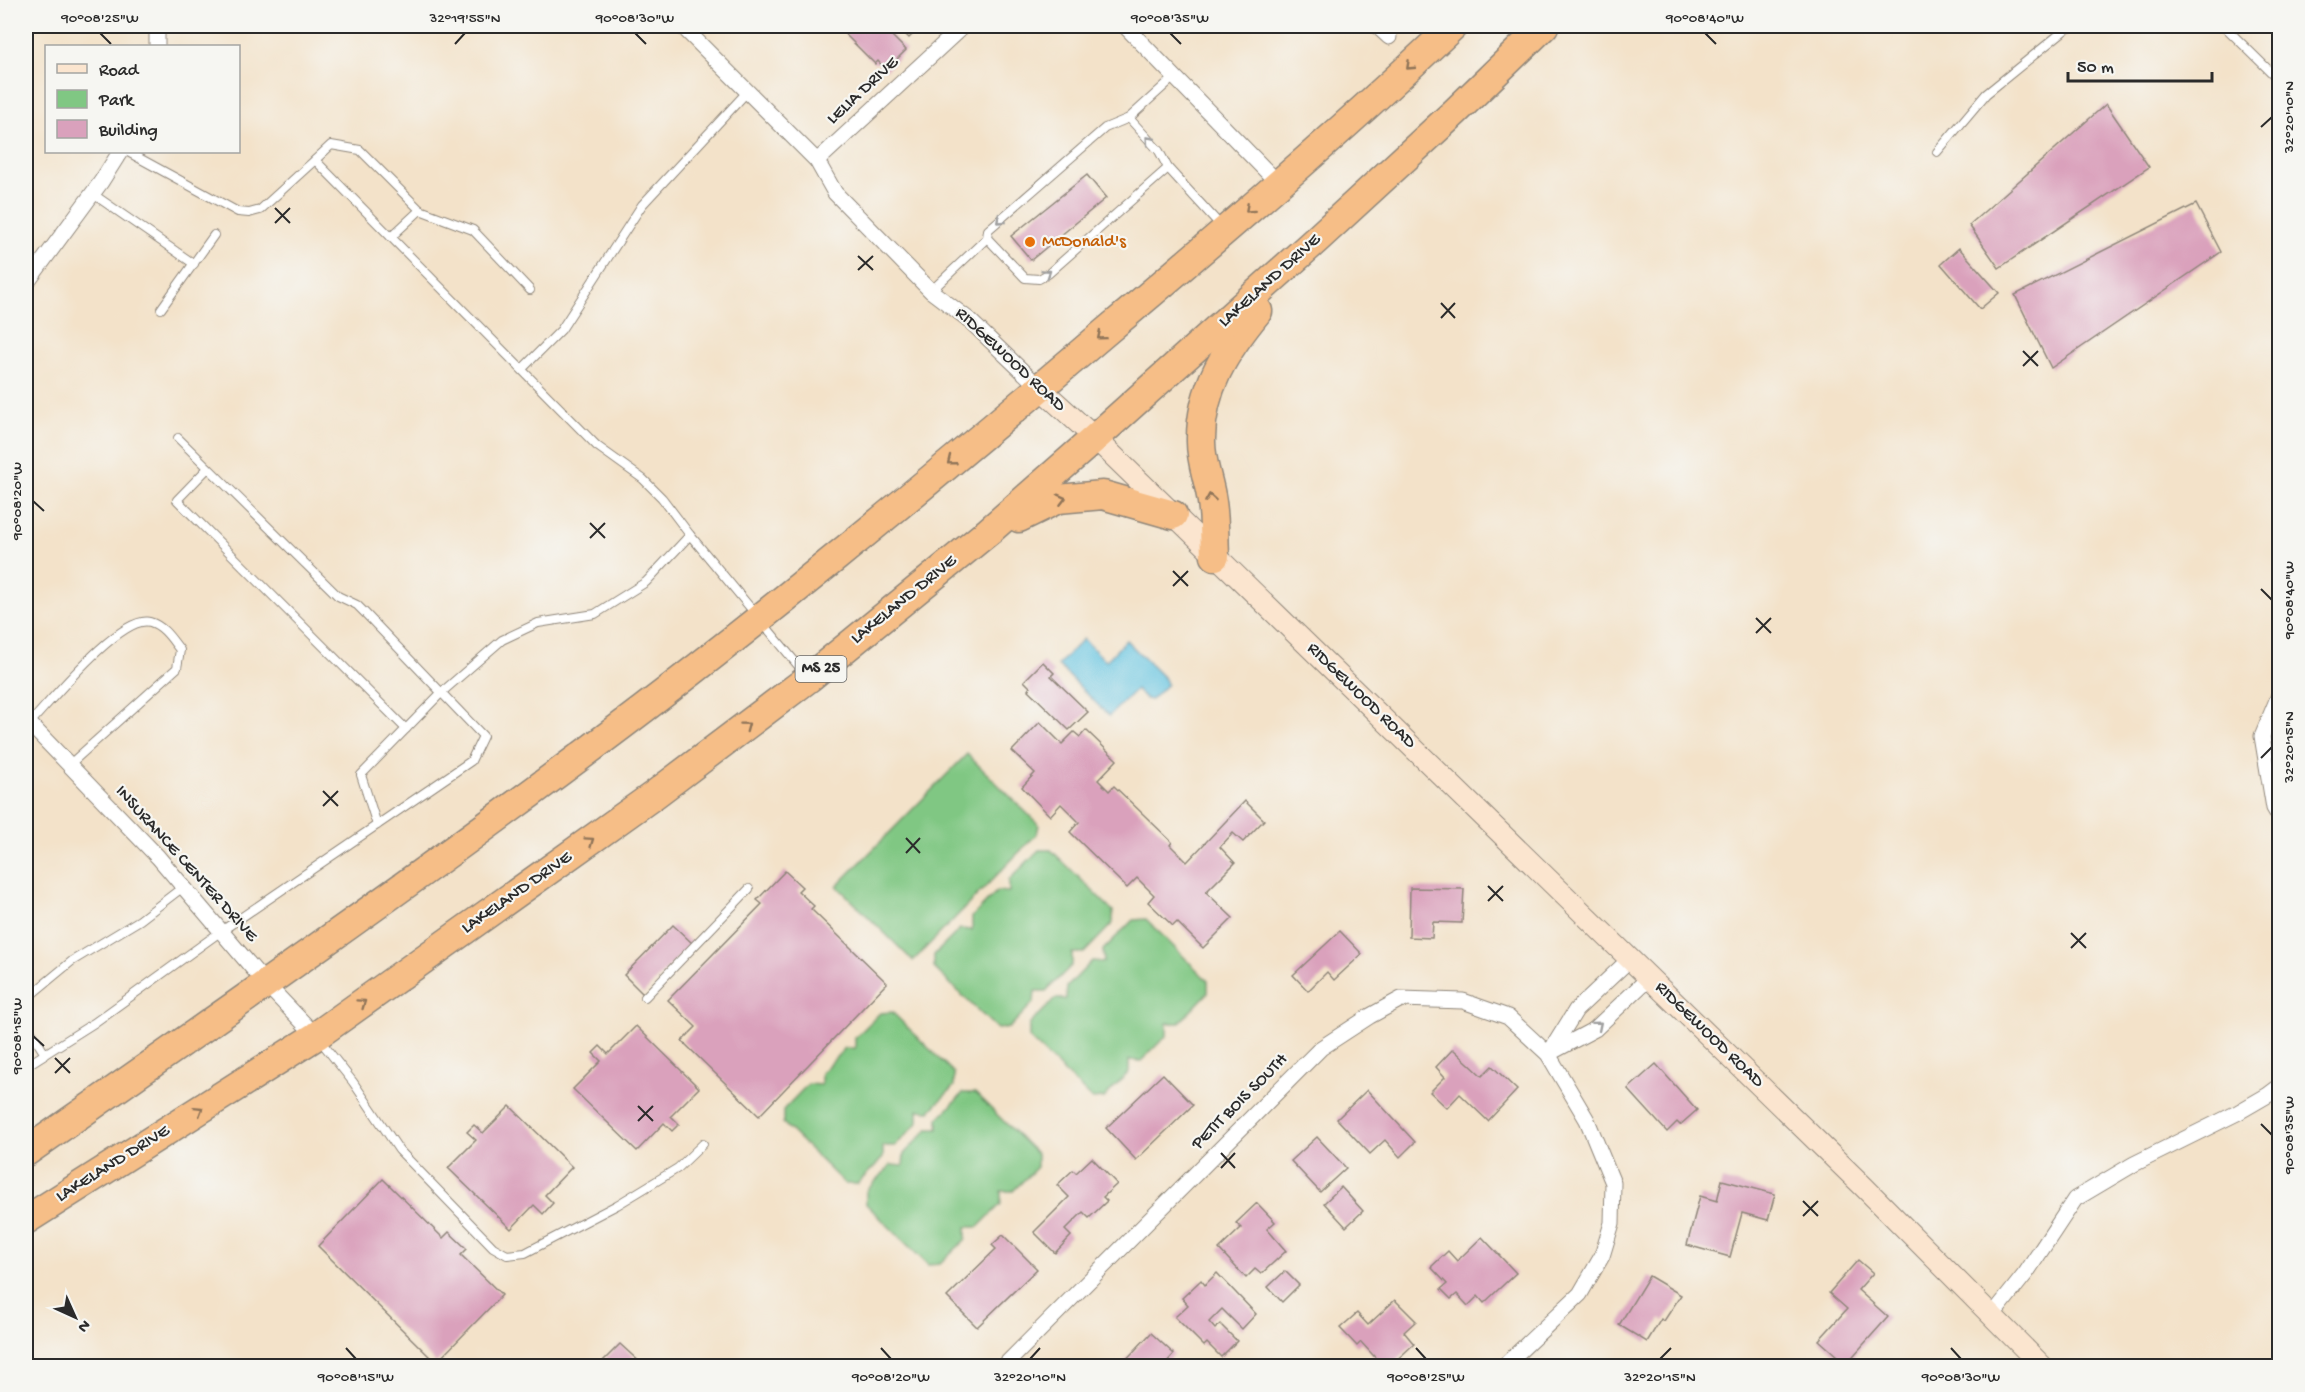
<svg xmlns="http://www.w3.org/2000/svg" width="2305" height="1392" font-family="'Gochi Hand',sans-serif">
<rect width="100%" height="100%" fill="#f6f6f2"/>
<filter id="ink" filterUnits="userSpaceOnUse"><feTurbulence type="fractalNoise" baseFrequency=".0167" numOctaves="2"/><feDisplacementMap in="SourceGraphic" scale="12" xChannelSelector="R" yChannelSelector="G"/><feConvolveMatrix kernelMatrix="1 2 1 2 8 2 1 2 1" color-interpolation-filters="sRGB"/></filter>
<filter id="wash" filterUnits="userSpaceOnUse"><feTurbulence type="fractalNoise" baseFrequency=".008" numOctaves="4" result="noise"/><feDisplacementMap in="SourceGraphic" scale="24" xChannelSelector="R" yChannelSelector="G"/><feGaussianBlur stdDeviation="1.35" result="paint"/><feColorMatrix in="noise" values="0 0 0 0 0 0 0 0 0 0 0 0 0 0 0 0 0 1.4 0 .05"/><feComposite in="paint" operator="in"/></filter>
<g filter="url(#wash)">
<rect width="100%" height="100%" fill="#f3e2c9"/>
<!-- green -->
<g fill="#80c783" stroke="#567957" stroke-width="1.5">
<path d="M 967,754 L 1039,825 L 1037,834 L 913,961 L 837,886 Z"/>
<path d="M 1039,850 L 1051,850 L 1113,911 L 1113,923 L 1084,953 L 1072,953 L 1072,965 L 1046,991 L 1035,991 L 1034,1002 L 1009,1028 L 997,1029 L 934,968 L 934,955 L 960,929 L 972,930 L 972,917 L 997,891 L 1009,892 L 1009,880 Z"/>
<path d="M 1146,919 L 1208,981 L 1208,993 L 1179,1023 L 1167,1023 L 1167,1035 L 1141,1061 L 1129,1060 L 1129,1072 L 1104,1098 L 1092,1099 L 1029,1038 L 1029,1025 L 1055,999 L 1066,999 L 1067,987 L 1092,961 L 1104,962 L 1103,950 L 1133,920 Z"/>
<path d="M 892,1012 L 954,1073 L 954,1086 L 930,1111 L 918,1110 L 918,1123 L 895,1146 L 883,1146 L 883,1158 L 857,1184 L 845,1184 L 783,1123 L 783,1110 L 808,1084 L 821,1085 L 821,1073 L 845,1048 L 855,1048 L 855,1038 L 880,1013 Z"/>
<path d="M 963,1093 L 975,1093 L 1037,1154 L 1037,1167 L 1013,1191 L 1001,1191 L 1001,1204 L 978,1227 L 966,1227 L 966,1239 L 940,1264 L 928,1265 L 866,1204 L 866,1191 L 891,1165 L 903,1166 L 904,1154 L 928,1129 L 938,1129 L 938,1119 Z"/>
</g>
<!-- water -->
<path fill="#62c3e0" stroke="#467786" stroke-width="1.5" d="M 1083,639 L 1106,661 L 1126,640 L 1165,679 L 1167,684 L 1151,700 L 1146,699 L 1136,689 L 1109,716 L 1058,665 Z"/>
<g id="blocks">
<!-- building -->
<g fill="#daa1bc">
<path d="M 837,26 L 882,26 L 906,50 L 886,70 L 878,61 L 875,64 Z"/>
<path d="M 897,26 L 921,26 L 909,38 Z"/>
<path d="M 2106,104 L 2149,167 L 1999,268 L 1969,225 Z"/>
<path d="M 1087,175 L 1106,198 L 1031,260 L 1011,236 Z"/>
<path d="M 2196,204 L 2221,252 L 2051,368 L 2015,295 Z"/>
<path d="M 1959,248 L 1999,293 L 1980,309 L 1941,264 Z"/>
<path d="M 1043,662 L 1054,673 L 1051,676 L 1088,712 L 1069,730 L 1028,690 L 1030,687 L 1024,681 Z"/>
<path d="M 1040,722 L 1062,744 L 1074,732 L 1080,737 L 1086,730 L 1117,760 L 1098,780 L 1109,791 L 1114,786 L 1172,842 L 1170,845 L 1187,862 L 1245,801 L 1264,820 L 1243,842 L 1233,833 L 1220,847 L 1235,863 L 1206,892 L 1233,918 L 1203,948 L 1177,922 L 1173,926 L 1148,902 L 1154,895 L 1137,878 L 1127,888 L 1070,832 L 1079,822 L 1061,804 L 1050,816 L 1022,787 L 1035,773 L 1012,751 Z"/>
<path d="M 785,871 L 802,887 L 798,891 L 814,906 L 811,909 L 887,983 L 759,1116 L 682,1041 L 696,1027 L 668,1000 L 762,904 L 757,900 Z"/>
<path d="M 1410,888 L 1464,889 L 1462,923 L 1433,922 L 1432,938 L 1409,937 Z"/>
<path d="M 673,925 L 692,943 L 643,994 L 624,975 Z"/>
<path d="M 1340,931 L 1362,954 L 1334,980 L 1327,972 L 1308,991 L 1293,975 Z"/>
<path d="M 636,1026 L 699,1088 L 671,1116 L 679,1124 L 672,1131 L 664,1123 L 637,1151 L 573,1089 L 601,1061 L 593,1053 L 600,1046 L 608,1054 Z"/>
<path d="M 1453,1049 L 1482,1076 L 1492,1066 L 1517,1090 L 1488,1121 L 1460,1094 L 1447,1108 L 1430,1092 L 1445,1077 L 1436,1067 Z"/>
<path d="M 1656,1064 L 1697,1110 L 1680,1125 L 1677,1122 L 1667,1132 L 1628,1089 Z"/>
<path d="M 1163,1074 L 1193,1105 L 1136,1160 L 1106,1128 Z"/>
<path d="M 1367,1090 L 1415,1142 L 1400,1157 L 1385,1140 L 1370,1154 L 1337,1119 Z"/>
<path d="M 510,1106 L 572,1167 L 545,1195 L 553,1203 L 543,1214 L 534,1205 L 511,1229 L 448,1168 L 476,1140 L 467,1132 L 474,1125 L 483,1133 Z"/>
<path d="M 1317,1137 L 1346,1168 L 1320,1192 L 1291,1161 Z"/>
<path d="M 1092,1158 L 1117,1184 L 1103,1197 L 1107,1201 L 1089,1218 L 1083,1212 L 1065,1230 L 1071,1236 L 1055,1253 L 1034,1232 L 1069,1197 L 1057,1185 L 1073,1170 L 1076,1173 Z"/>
<path d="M 383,1179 L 443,1238 L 449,1232 L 467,1249 L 461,1255 L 502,1295 L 436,1363 L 318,1246 Z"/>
<path d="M 1722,1180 L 1775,1194 L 1768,1220 L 1742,1213 L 1730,1257 L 1687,1245 L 1700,1196 L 1717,1201 Z"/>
<path d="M 1341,1187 L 1363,1211 L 1346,1227 L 1324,1203 Z"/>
<path d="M 1257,1203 L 1275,1222 L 1267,1229 L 1286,1251 L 1261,1274 L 1255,1269 L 1246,1278 L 1219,1249 L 1241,1228 L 1236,1223 Z"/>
<path d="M 1003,1235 L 1037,1269 L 977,1327 L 947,1297 L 996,1249 L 992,1245 Z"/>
<path d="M 1482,1237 L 1516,1273 L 1484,1303 L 1478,1296 L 1468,1306 L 1457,1294 L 1451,1299 L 1441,1289 L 1447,1284 L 1431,1267 L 1448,1251 L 1457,1261 Z"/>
<path d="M 1858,1260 L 1873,1273 L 1858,1290 L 1888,1317 L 1846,1364 L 1819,1340 L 1847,1309 L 1829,1293 Z"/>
<path d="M 1285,1271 L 1299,1285 L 1282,1302 L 1268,1287 Z"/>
<path d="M 1217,1273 L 1256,1314 L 1242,1329 L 1222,1309 L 1209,1322 L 1215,1329 L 1220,1324 L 1237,1341 L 1221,1357 L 1207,1343 L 1204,1346 L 1175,1317 L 1188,1305 L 1182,1298 L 1201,1280 L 1205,1285 Z"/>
<path d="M 1649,1276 L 1681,1295 L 1664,1321 L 1661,1319 L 1647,1342 L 1619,1325 Z"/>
<path d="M 1395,1300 L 1416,1321 L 1404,1332 L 1414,1344 L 1390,1366 L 1383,1366 L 1361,1342 L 1357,1346 L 1340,1328 L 1357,1313 L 1368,1325 Z"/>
<path d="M 1151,1333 L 1174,1354 L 1167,1362 L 1172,1366 L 1120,1366 Z"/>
<path d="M 620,1344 L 644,1366 L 598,1366 Z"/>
</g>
</g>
</g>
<g filter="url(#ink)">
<use href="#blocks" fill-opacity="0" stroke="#8f867a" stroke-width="1.5"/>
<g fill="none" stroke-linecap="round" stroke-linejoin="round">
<defs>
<g id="lane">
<path d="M 2224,26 L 2280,81"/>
<path d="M 1129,118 L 1174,77"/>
<path d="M 128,152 L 238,212 L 249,213 L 260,210 L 315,160 L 597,446 L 643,479 L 662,498 L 690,535 L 806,675"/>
<path d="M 1937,152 L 1986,94 L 2066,29 L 2076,26"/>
<path d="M 315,160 L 331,145 L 360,150 L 420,210"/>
<path d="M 1168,168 L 1222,227"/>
<path d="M 93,194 L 194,264"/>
<path d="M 391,237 L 420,210 L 473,230 L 530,290"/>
<path d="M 931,291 L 987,238 L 988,230 L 1105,128 L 1129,118 L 1159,151 L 1168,168 L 1048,274 L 1039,279 L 1025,278 L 987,238"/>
<path d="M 161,309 L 214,235"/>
<path d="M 522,369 L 561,330 L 642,205 L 747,92"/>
<path d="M 208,468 L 177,500 L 406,729"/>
<path d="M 29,724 C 50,702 121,614 150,622 C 164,626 172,640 180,650 L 177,668 L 69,765"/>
<path d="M 377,825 L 361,775 L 442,692 L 502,640 L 538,623 L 595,614 L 646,582 L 690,535"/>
<path d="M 645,997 L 749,889"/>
<path d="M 26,999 L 72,961 L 140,920 L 183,887"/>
<path d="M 26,1024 L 45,1054"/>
<path d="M 319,1039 L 353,1082 L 399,1150 L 493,1247 L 507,1255 L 525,1253 L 617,1205 L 678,1168 L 703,1144"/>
<path d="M 26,1066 L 94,1023 L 220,932 L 471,761 L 483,736 L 365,613 L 357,605 L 338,596 L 178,438"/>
</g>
<g id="street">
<path d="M 682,26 L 817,161 L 835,193 L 931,291 L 968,319 L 1040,388"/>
<path d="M 1125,26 L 1278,183"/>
<path d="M 1377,26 L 1389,37"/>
<path d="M 157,46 L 157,26"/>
<path d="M 817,161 L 963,26"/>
<path d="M 26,284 L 101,182 L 120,152"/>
<path d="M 2280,693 L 2262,736 L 2274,808 L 2280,818"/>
<path d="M 26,720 L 158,857 L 266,984 L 316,1036"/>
<path d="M 1550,1052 L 1576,1010 L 1630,959"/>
<path d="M 1548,1054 L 1595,1029 L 1649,978"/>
<path d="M 1991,1317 L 2026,1273 L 2075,1199 L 2134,1164 L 2237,1113 L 2268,1095 L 2280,1086"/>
<path d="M 1004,1366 L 1321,1048 L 1370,1016 L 1401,999 L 1463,1001 L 1508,1017 L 1548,1054 L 1587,1120 L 1613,1183 L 1612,1223 L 1602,1256 L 1580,1294 L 1504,1366"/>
</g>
<path id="secondary" d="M 1040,388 L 1095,438 L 1864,1187 L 2042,1366"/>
<g id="highway">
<path d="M 1019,518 L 1058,499 L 1103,495 L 1173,515"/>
<path d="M 1215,556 C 1214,536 1215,516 1211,496 C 1208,478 1201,462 1201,442 C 1200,389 1226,350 1258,311"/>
<path d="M 26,1152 C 206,1026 386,901 562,770 C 748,633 927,484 1103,334 C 1222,234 1340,133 1453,26"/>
<path d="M 26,1220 L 316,1036 L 654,795 L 809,678 L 989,531 L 1095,438 L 1316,240 L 1455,112 L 1544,26"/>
</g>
</defs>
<!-- lane casing -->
<use href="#lane" stroke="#8f867a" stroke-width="10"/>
<!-- street casing -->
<use href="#street" stroke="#8f867a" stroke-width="17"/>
<!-- secondary casing -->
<use href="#secondary" stroke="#8f867a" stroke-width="23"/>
<!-- highway casing -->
<use href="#highway" stroke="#8f867a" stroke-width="31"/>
<!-- lane -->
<use href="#lane" stroke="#fff" stroke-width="8"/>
<!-- street -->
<use href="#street" stroke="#fff" stroke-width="15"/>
<!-- secondary -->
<use href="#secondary" stroke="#fbe5cf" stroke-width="21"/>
<!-- highway -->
<use href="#highway" stroke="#f6be87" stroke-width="28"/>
</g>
<!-- one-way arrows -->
<defs><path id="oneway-chevron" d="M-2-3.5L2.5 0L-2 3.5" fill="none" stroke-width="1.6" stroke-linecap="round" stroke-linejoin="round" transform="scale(1.5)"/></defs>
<g stroke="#907459">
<use href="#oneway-chevron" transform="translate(1410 66) rotate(137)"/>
<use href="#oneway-chevron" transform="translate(1249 209) rotate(138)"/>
<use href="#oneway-chevron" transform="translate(1101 336) rotate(140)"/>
<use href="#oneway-chevron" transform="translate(951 461) rotate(141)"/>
<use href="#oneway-chevron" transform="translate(1210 498) rotate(-99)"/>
<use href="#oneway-chevron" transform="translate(1062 499) rotate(-14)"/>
<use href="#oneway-chevron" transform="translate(746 726) rotate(-37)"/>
<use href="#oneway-chevron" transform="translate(590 841) rotate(-35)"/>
<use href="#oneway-chevron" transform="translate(362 1003) rotate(-35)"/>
<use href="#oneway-chevron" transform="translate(199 1110) rotate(-32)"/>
</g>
<g stroke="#a0a0a0">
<use href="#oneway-chevron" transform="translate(1149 140) rotate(-132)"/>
<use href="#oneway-chevron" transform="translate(1000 220) rotate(139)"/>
<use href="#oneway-chevron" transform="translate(1047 273) rotate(-34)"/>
<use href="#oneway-chevron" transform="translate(1598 1025) rotate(-40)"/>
</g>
</g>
<!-- ticks -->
<path fill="none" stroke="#2b2b2b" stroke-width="2" d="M 100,33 L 111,44M 635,33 L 646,44M 1170,33 L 1181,44M 1705,33 L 1716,44M 455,44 L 465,33M 2261,127 L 2272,117M 275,208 L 290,223M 275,223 L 290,208M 858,256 L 873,270M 858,270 L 873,256M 1441,303 L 1455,318M 1441,318 L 1455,303M 2023,351 L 2038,366M 2023,366 L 2038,351M 33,501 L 44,511M 590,523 L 605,538M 590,538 L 605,523M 1173,571 L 1188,586M 1173,586 L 1188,571M 2261,589 L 2272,600M 1756,618 L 1771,633M 1756,633 L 1771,618M 2261,758 L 2272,747M 323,791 L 338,806M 323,806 L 338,791M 906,838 L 920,853M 906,853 L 920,838M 1488,886 L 1503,901M 1488,901 L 1503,886M 2071,933 L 2086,948M 2071,948 L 2086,933M 33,1036 L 44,1046M 55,1058 L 70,1073M 55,1073 L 70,1058M 638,1106 L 653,1121M 638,1121 L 653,1106M 2261,1124 L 2272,1135M 1221,1153 L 1235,1168M 1221,1168 L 1235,1153M 1803,1201 L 1818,1216M 1803,1216 L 1818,1201M 346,1348 L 356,1359M 881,1348 L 891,1359M 1416,1348 L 1426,1359M 1951,1348 L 1961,1359M 1030,1359 L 1040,1348M 1660,1359 L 1671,1348"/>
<!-- markers -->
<circle fill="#e8710a" stroke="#f6f6f2" stroke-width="2" cx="1030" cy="242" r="6"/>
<g text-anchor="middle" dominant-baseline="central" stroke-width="4.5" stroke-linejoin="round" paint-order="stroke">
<!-- shield labels -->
<rect fill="#f6f6f2" stroke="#686867" stroke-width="1.5" x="795.5" y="656" width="51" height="26" rx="4.5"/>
<g font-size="16" font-weight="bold" fill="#2b2b2b">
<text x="821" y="669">MS 25</text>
</g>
<!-- street labels -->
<g font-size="18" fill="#2b2b2b" stroke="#f6f6f2">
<text transform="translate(863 91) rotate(-43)">LELIA DRIVE</text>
<text transform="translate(1270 281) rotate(-42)">LAKELAND DRIVE</text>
<text transform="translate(1010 360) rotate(43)">RIDGEWOOD ROAD</text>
<text transform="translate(904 600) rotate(-39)">LAKELAND DRIVE</text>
<text transform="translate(1361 696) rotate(44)">RIDGEWOOD ROAD</text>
<text transform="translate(186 864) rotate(48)">INSURANCE CENTER DRIVE</text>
<text transform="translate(517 893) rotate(-35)">LAKELAND DRIVE</text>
<text transform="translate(1709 1035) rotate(44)">RIDGEWOOD ROAD</text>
<text transform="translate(1240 1102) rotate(-45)">PETIT BOIS SOUTH</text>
<text transform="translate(113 1164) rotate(-32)">LAKELAND DRIVE</text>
</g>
<!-- food labels -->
<g font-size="18" fill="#c56008" stroke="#f6f6f2" text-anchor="start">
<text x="1042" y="242">McDonald's</text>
</g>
</g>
<!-- margin -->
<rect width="2305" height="1392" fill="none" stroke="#f6f6f2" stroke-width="66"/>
<!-- legend -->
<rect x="45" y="45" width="195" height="108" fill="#f6f6f2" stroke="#a5a5a2" stroke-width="1.5"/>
<rect x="57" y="64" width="30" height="9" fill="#fbe5cf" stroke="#a5a5a2" stroke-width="1.5"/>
<text x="99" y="75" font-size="18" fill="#2b2b2b">Road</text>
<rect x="57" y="90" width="30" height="18" fill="#80c783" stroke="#a5a5a2" stroke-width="1.5"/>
<text x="99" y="105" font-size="18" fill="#2b2b2b">Park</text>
<rect x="57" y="120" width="30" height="18" fill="#daa1bc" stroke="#a5a5a2" stroke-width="1.5"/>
<text x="99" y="135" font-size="18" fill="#2b2b2b">Building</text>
<!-- north arrow -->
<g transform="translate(75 1317) rotate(135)" stroke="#f6f6f2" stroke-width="4.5" paint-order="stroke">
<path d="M0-4.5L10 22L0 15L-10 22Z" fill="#2b2b2b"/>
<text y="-9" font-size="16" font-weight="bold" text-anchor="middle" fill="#2b2b2b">N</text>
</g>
<!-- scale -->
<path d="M2068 72v9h144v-9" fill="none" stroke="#2b2b2b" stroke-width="3"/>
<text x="2077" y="72" font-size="18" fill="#2b2b2b" stroke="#f6f6f2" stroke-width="4.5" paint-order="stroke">50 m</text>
<rect x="33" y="33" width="2239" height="1326" fill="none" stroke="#2b2b2b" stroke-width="2"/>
<g font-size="15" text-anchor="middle" fill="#2b2b2b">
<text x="100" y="22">90°08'25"W</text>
<text x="465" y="22">32°19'55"N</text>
<text x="635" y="22">90°08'30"W</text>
<text x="1170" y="22">90°08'35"W</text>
<text x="1705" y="22">90°08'40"W</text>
<text transform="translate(2288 117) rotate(-90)" y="5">32°20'10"N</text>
<text transform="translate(16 501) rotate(-90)" y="5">90°08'20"W</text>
<text transform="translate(2288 600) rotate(-90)" y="5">90°08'40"W</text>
<text transform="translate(2288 747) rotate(-90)" y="5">32°20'15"N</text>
<text transform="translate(16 1036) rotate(-90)" y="5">90°08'15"W</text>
<text transform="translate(2288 1135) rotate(-90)" y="5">90°08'35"W</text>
<text x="356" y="1381">90°08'15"W</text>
<text x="891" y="1381">90°08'20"W</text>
<text x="1030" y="1381">32°20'10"N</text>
<text x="1426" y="1381">90°08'25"W</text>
<text x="1660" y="1381">32°20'15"N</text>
<text x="1961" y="1381">90°08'30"W</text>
</g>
</svg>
